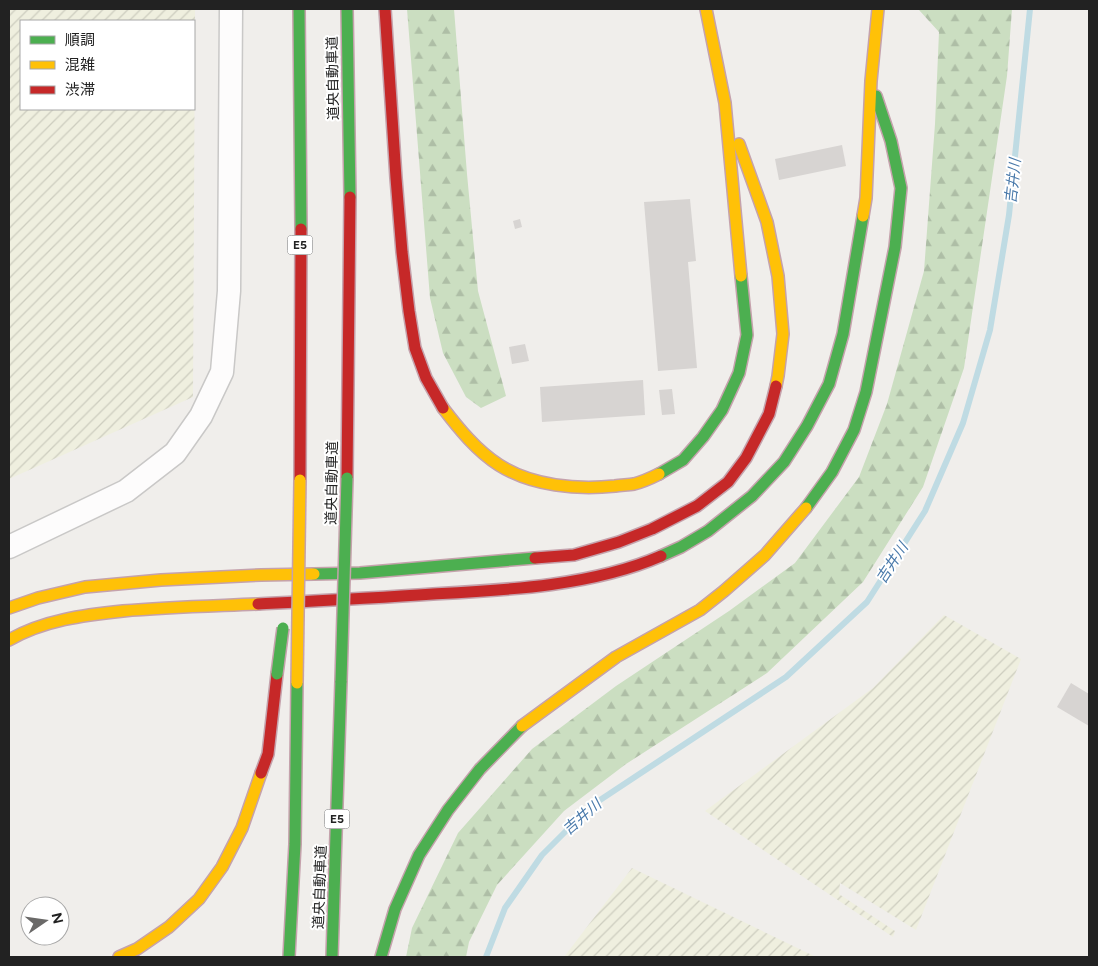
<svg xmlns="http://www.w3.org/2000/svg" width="1098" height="966" font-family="Figtree,'Noto Sans JP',sans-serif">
<defs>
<pattern id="farmland-furrows" width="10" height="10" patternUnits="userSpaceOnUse" patternTransform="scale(1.25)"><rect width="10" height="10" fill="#efefdf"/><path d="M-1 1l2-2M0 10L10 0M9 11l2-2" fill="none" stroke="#cdcdbf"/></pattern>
<pattern id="forest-firs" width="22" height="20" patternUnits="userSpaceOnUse" patternTransform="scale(1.25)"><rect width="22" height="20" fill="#cbdec1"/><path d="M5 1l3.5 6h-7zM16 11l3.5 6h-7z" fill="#aebea6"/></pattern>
</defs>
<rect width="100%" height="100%" fill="#f0eeeb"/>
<!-- farmland -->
<g fill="url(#farmland-furrows)" fill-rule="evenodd">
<path d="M 9,9 L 195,9 L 193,397 L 9,479 ZM 21,21 L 194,21 L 194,109 L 21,109 Z"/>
<path d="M 944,615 L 1021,659 L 916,930 L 840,883 L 839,894 L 895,931 L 893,937 L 705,811 L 873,688 Z"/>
<path d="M 632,868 L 816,957 L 564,957 Z"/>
</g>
<!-- forest -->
<g fill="url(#forest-firs)">
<path d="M 407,9 L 454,9 L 467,174 L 478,291 L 506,396 L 481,408 L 466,397 L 443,353 L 430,298 Z"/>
<path d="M 919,9 L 1012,9 L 1007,76 L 964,368 L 923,487 L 863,582 L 767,673 L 626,764 L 564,811 L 497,885 L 469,942 L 466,957 L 406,957 L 412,928 L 458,833 L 532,749 L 616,686 L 729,611 L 795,563 L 859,477 L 887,404 L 924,271 L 935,124 L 939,32 L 919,10 Z"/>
</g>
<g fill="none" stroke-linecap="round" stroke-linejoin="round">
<!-- stream -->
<path stroke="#bfdbe3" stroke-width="6" d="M 486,957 L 505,908 L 542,855 L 591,806 L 786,677 L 867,602 L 925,511 L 963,423 L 990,330 L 1009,215 L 1030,9"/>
</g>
<!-- building -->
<g fill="#d7d4d2">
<path d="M 842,145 L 846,166 L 779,180 L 775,159 Z"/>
<path d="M 690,199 L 696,261 L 688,262 L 697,368 L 658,371 L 644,202 Z"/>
<path d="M 520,219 L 522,227 L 515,229 L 513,221 Z"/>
<path d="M 525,344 L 529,361 L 512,364 L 509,347 Z"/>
<path d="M 643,380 L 645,415 L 542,422 L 540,387 Z"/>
<path d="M 672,389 L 675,414 L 662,415 L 659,390 Z"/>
<path d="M 1071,683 L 1089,694 L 1089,726 L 1057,707 Z"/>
</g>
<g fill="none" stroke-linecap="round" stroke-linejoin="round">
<defs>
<path id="street" d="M 9,547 L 126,491 L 175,453 L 201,416 L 222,372 L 229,291 L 231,9"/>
<g id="fast">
<path d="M 299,9 L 301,229"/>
<path d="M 347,9 L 350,197"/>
<path d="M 659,474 L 683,460 L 703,437 L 722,410 L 739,373 L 747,335 L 741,276"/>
<path d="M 806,508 L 832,472 L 854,430 L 866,392 L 895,247 L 901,188 L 891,141 L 876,96"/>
<path d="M 661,556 L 681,547 L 708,531 L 752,496 L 784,462 L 807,426 L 829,384 L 843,334 L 863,216"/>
<path d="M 314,574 L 360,573 L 535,558"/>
<path d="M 289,957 L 295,844 L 297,683"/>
<path d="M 332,957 L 341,681"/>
<path d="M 381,957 L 395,909 L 419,855 L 448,810 L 480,769 L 522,726"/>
</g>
<g id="slow">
<path d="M 706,9 L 725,103 L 741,276"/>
<path d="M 739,144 L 767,222 L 778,276 L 783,334 L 778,376 L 776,386"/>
<path d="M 863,216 L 866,198 L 871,81 L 878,9"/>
<path d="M 443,408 C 459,429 477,451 499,465 C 532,486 577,490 615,486 C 621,485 628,485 634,484 C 642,482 651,478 659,474"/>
<path d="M 9,608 L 38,598 L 85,587 L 161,580 L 261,575 L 314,574"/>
<path d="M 9,640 C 44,620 84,615 123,611 C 168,607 213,606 258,604"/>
<path d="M 522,726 L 616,657 L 700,610 L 724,591 L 765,555 L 806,508"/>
<path d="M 119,957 L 137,949 L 169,927 L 199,899 L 222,867 L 242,828 L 261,773"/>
</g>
<g id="jam">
<path d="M 385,9 L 396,178 L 402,252 L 409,311 L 415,348 L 426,378 L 443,408"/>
<path d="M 347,478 L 350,197"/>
<path d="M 300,480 L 301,229"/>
<path d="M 535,558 L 574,555 L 619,542 L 652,529 L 697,506 L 728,482 L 746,458 L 769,414 L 776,386"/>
<path d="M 258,604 C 316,601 375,598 433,594 C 508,590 592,586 661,556"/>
<path d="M 261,773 L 268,754 L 277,674"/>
</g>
</defs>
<!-- street casing -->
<use href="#street" stroke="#c9c8c7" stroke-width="25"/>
<!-- fast casing -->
<use href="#fast" stroke="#c5a2ac" stroke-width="14"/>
<!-- slow casing -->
<use href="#slow" stroke="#c5a2ac" stroke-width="14"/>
<!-- jam casing -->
<use href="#jam" stroke="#c5a2ac" stroke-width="14"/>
<!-- street -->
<use href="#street" stroke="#fdfcfc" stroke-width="22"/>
<!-- fast -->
<use href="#fast" stroke="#4caf50" stroke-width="11"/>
<!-- slow -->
<use href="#slow" stroke="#ffc107" stroke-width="11"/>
<!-- jam -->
<use href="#jam" stroke="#c62828" stroke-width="11"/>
<defs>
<g id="fast-bridge">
<path d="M 277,674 L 283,628"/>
<path d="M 341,681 L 347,478"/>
</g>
<path id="slow-bridge" d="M 297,683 L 300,480"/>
</defs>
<!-- fast-bridge casing -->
<use href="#fast-bridge" stroke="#c5a2ac" stroke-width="14" stroke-linecap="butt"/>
<!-- slow-bridge casing -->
<use href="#slow-bridge" stroke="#c5a2ac" stroke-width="14" stroke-linecap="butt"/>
<!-- fast-bridge -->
<use href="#fast-bridge" stroke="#4caf50" stroke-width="11"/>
<!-- slow-bridge -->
<use href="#slow-bridge" stroke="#ffc107" stroke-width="11"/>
</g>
<g text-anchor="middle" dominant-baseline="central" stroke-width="4" stroke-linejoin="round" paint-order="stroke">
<!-- shield labels -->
<g fill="#fff" stroke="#646464" stroke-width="1">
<rect x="287.5" y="235.5" width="25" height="19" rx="4"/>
<rect x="324.5" y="809.5" width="25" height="19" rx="4"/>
</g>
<g font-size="12" font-weight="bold" fill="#222">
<text x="300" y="245">E5</text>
<text x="337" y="819">E5</text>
</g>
<!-- street labels -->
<g font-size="14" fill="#222" stroke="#fff">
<text transform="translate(333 78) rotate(-91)">道央自動車道</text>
<text transform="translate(332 483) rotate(-89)">道央自動車道</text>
<text transform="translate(320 887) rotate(-88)">道央自動車道</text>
</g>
<!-- water labels -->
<g font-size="15" font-style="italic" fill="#4a7aab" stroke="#fff">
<text transform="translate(1013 181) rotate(-84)">吉井川</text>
<text transform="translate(892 563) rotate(-57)">吉井川</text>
<text transform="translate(582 817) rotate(-41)">吉井川</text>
</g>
</g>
<!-- border -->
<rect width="1098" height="966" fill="none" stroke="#222222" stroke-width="20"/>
<!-- legend -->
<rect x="20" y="20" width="175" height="90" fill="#ffffff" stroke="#a7a7a7"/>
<rect x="30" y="36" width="25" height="8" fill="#4caf50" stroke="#a7a7a7"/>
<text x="65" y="45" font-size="15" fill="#222222">順調</text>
<rect x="30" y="61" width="25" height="8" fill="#ffc107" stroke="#a7a7a7"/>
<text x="65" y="70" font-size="15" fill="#222222">混雑</text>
<rect x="30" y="86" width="25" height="8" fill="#c62828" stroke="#a7a7a7"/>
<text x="65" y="95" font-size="15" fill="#222222">渋滞</text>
<!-- north arrow -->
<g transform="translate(45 921) rotate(77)"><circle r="24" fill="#ffffff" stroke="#a7a7a7"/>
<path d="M0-4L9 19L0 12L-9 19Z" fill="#6a6968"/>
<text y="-8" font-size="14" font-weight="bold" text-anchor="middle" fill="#222222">N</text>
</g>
</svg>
